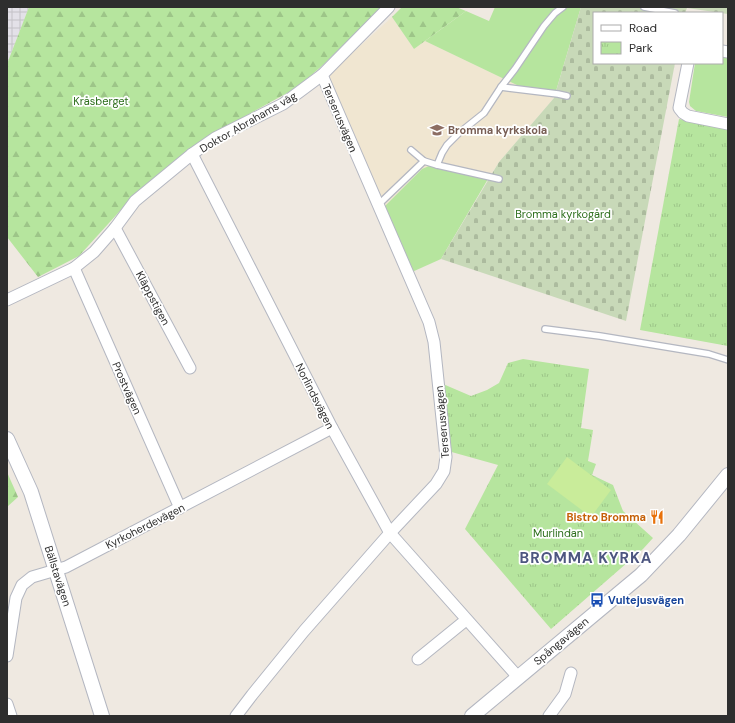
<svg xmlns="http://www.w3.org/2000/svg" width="735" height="723" font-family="'DM Sans',sans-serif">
<defs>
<pattern id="industrial-grid" width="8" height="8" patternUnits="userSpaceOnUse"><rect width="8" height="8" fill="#e3e1e8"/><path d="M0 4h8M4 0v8" fill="none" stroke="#c3c1c7"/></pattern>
<pattern id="forest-firs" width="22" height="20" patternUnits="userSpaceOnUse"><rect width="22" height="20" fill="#b6e59e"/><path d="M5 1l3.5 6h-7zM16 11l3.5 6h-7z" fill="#9dc588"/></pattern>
<pattern id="cemetery-stones" width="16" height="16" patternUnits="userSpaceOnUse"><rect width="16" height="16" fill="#c8d9b8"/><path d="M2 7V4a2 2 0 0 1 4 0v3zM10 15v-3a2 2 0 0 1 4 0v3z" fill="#acbb9e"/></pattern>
<pattern id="park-tufts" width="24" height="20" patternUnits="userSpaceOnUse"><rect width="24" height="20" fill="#b6e59e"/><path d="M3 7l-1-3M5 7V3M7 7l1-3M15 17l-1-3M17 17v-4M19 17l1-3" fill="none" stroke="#9dc588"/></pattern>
</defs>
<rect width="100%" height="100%" fill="#efe9e1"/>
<!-- industrial -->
<path fill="url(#industrial-grid)" d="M 7,7 L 29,7 L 7,64 Z"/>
<!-- education -->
<path fill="#f0e6d1" d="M 392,17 L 414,49 L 425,41 L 519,86 L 556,91 L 554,98 L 499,162 L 488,179 L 422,169 L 382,209 L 325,78 Z"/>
<!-- grass -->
<g fill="#b6e59e">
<path d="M 495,7 L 563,7 L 564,10 L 568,7 L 581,7 L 556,91 L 519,86 L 425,41 L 466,11 L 489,21 Z"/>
<path d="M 722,55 L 728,56 L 728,117 L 696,111 L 690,106 L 689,102 L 695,63 L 722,63 Z"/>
<path d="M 429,166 L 488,179 L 441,259 L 412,272 L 382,209 L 422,169 Z"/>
</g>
<!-- forest -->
<g fill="url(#forest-firs)">
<path d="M 29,7 L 382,7 L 324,64 L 298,87 L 213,134 L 188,150 L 138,191 L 79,256 L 38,277 L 7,237 L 7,64 Z"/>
<path d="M 402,7 L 456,7 L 466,11 L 414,49 L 392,17 Z"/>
<path d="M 7,472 L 18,497 L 7,507 Z"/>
</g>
<!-- cemetery -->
<path fill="url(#cemetery-stones)" d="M 581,7 L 728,7 L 728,14 L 687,8 L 685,13 L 594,13 L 594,63 L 675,63 L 626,321 L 441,259 L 499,162 L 554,98 Z"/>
<!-- park -->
<g fill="url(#park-tufts)">
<path d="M 679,119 L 728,128 L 728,346 L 640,330 Z"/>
<path d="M 523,359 L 589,369 L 581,428 L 593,430 L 588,461 L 596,464 L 592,475 L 613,485 L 623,511 L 653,538 L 643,549 L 551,629 L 465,529 L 498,465 L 448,451 L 443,384 L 471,396 L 487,390 L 499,383 L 508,363 Z"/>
</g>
<!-- pitch -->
<path fill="#c9ec9a" d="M 567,457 L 611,490 L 591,517 L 547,484 Z"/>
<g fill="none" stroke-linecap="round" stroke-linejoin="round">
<defs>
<g id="service">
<path d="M 644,7 L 675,13"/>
<path d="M 501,87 L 558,94 L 567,96"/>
<path d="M 411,150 L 424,161 L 437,165 L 499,179"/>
<path d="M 437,165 L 442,153 L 447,145 L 459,133 L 484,113 L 501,87 L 515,69 L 544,26 L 555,13 L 563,7"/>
<path d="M 378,205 L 424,161"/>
<path d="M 545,329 L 600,336 L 709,354 L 728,360"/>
</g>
<g id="minor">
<path d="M 722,51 L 728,52"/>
<path d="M 688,63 L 679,108 L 683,113 L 688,116 L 728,124"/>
<path d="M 192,154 L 332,428 L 390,533 L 518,677"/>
<path d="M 115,228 L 190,368"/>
<path d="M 74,268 L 180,508"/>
<path d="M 7,300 L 74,268 L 94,252 L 115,228 L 135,201 L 192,154 L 215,138 L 283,104 L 322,75 L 389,7"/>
<path d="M 7,656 L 16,598 L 22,585 L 32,577 L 66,567 L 332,428"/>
<path d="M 418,659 L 466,620"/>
<path d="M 7,704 L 11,716"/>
<path d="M 236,716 L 252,695 L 304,631 L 390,533 L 436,484 L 444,471 L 446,457 L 434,342 L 429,322 L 322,75"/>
<path d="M 549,716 L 565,694 L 571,673"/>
</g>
<g id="tertiary">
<path d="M 7,439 L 31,492 L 102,716"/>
<path d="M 472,716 L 641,575 L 679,535 L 728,475"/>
</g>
</defs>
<!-- service casing -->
<use href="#service" stroke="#b4b7c1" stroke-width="8"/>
<!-- minor casing -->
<use href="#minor" stroke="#b4b7c1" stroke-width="13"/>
<!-- tertiary casing -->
<use href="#tertiary" stroke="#b4b7c1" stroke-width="16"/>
<!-- service -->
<use href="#service" stroke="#fff" stroke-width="5.5"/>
<!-- minor -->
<use href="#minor" stroke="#fff" stroke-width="11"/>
<!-- tertiary -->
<use href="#tertiary" stroke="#fff" stroke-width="14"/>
</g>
<!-- icons -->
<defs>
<symbol id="school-bare" viewBox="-9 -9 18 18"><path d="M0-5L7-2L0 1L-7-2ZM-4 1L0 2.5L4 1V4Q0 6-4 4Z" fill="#8d6e63" stroke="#fff" stroke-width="2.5" paint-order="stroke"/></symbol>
<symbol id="restaurant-bare" viewBox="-9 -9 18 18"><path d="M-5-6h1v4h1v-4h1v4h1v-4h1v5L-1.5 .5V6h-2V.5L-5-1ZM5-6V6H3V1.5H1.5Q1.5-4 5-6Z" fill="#e8710a" stroke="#fff" stroke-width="2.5" paint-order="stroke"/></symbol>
<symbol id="bus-bare" viewBox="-9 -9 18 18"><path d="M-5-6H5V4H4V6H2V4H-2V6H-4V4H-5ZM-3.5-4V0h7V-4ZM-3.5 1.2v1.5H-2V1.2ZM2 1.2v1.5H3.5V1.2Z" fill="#1a4fb4" stroke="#fff" stroke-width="2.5" paint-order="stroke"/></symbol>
</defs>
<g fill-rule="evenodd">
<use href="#school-bare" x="427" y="120" width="20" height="20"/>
<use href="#restaurant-bare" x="647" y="507" width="20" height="20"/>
<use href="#bus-bare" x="587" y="590" width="20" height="20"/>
</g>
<g text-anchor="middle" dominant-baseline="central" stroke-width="3.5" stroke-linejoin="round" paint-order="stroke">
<!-- park labels -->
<g font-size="11" fill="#2c6e1b" stroke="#fff">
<text x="101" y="101">Kråsberget</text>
<text x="563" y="214">Bromma kyrkogård</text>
<text x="558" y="533">Murlindan</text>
</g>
<!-- street labels -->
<g font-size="11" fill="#2e2e2e" stroke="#fff">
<text transform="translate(340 118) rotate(67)">Terserusvägen</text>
<text transform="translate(248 122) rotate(-30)">Doktor Abrahams väg</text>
<text transform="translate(153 298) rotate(62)">Kläppstigen</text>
<text transform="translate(127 388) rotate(66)">Prostvägen</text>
<text transform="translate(315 396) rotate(63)">Norlindsvägen</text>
<text transform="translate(442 422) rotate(-95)">Terserusvägen</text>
<text transform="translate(145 526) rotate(-27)">Kyrkoherdevägen</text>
<text transform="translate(58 576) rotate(72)">Bällstavägen</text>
<text transform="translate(561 641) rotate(-40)">Spångavägen</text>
</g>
<!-- education labels -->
<g font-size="11" font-weight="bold" fill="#785e54" stroke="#fff" text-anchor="start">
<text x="448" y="130">Bromma kyrkskola</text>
</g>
<!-- food labels -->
<g font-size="11" font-weight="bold" fill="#c56008" stroke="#fff" text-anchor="end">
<text x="646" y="517">Bistro Bromma</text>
</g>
<!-- transit labels -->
<g font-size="11" font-weight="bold" fill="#164399" stroke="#fff" text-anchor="start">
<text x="608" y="600">Vultejusvägen</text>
</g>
<!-- district labels -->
<g font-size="15" font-weight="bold" letter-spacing="1" fill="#4d5680" stroke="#fff">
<text x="586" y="558">BROMMA KYRKA</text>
</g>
</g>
<!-- border -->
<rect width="735" height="723" fill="none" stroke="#2e2e2e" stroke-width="16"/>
<!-- legend -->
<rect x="593" y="12" width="130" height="52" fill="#ffffff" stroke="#ababab"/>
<rect x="601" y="25" width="20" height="6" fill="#ffffff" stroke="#ababab"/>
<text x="629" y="32" font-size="12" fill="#2e2e2e">Road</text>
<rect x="601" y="42" width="20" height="12" fill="url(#park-tufts)" stroke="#ababab"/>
<text x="629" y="52" font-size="12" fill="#2e2e2e">Park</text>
</svg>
